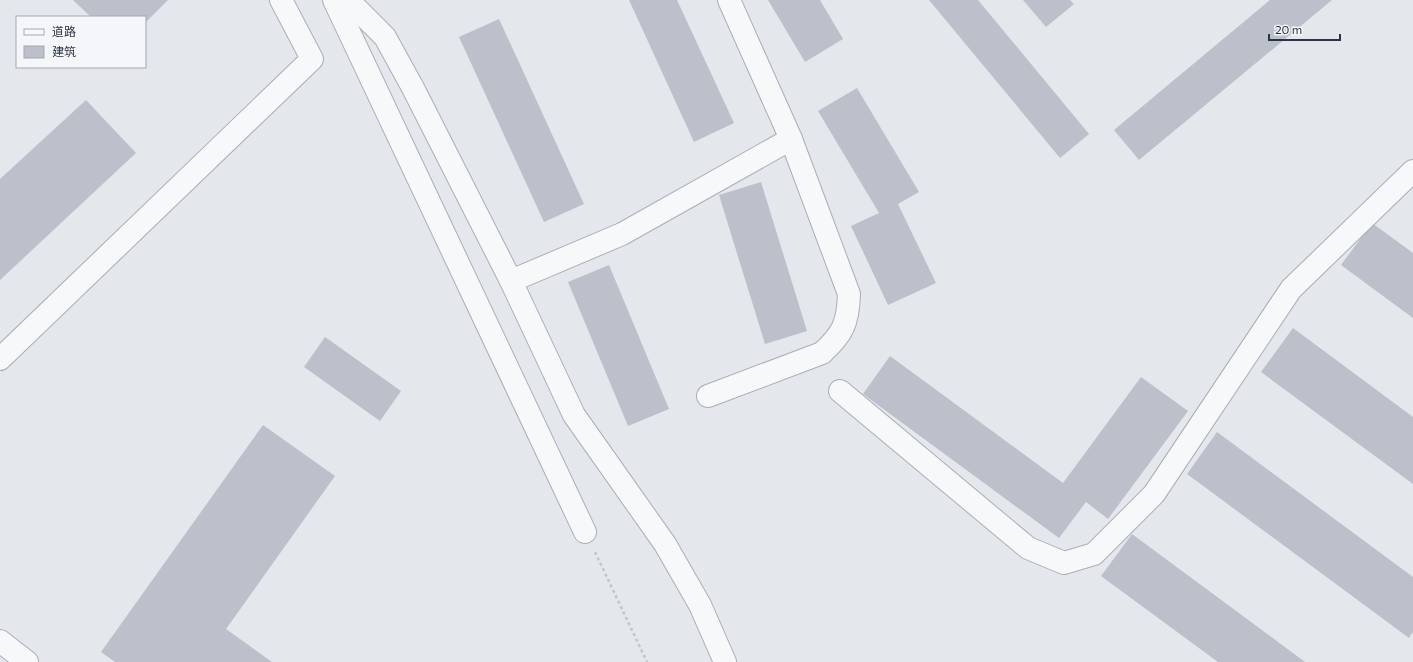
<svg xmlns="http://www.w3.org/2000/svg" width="1413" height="662" font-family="Commissioner,'Noto Sans SC',sans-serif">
<rect width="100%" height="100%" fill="#e4e7ec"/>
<!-- building -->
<g fill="#bbc0ca">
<path d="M 73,0 L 168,0 L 145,23 L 145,17 L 91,17 Z"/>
<path d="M 629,0 L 677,0 L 734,123 L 694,142 Z"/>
<path d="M 768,0 L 820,0 L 843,39 L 805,62 Z"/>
<path d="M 929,0 L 978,0 L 1089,134 L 1060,158 Z"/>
<path d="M 1023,0 L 1070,0 L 1074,4 L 1046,27 Z"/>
<path d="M 1270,0 L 1332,0 L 1139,160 L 1114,130 Z"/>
<path d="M 499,19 L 584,204 L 544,222 L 459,37 Z"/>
<path d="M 857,88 L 919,192 L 898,204 L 936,283 L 888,305 L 851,226 L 879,213 L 818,111 Z"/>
<path d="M 86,100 L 136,153 L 0,280 L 0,179 Z"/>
<path d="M 761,182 L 807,331 L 765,344 L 719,195 Z"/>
<path d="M 1372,223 L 1413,253 L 1413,318 L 1341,265 Z"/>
<path d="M 609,265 L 669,409 L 628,426 L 568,282 Z"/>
<path d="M 1293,328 L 1413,417 L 1413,484 L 1261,372 Z"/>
<path d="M 325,337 L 401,391 L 380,421 L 304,367 Z"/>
<path d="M 890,356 L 1063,483 L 1141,377 L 1188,411 L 1108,519 L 1086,502 L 1059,538 L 863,394 Z"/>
<path d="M 263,425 L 335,476 L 226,629 L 272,662 L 115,662 L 101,652 Z"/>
<path d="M 1217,432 L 1413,577 L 1413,632 L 1409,638 L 1187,474 Z"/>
<path d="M 1132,534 L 1305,662 L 1218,662 L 1101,576 Z"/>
</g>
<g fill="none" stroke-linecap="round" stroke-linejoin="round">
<defs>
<g id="minor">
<path d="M 334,0 L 585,532"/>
<path d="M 348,0 L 385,37 L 413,88 L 511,281 L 574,415 L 665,544 L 700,605 L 725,662"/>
<path d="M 511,281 L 622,234 L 791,139"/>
<path d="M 0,359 L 312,59 L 281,0"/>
<path d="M 840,391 L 1028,548 L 1064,563 L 1094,554 L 1154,494 L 1291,289 L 1413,171"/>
<path d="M 708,396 L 822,353 C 843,334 848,323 849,294 L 791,139 L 729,0"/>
<path d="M 0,641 L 27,662"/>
</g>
</defs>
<!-- minor casing -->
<use href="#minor" stroke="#a9aeb7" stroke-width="24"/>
<!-- path -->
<path stroke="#c2c5cb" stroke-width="2.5" stroke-dasharray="3 3" stroke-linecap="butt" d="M 595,552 L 647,662"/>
<!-- minor -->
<use href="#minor" stroke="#f7f8fa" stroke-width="22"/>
</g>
<!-- legend -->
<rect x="16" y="16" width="130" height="52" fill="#f4f6f9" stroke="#a4a8b1"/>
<rect x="24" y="29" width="20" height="6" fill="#f7f8fa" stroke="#a4a8b1"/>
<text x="52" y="36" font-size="12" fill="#2b3445">道路</text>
<rect x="24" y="46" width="20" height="12" fill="#bbc0ca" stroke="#a4a8b1"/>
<text x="52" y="56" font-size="12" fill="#2b3445">建筑</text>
<!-- scale -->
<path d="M1269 34v6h71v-6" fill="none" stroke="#2b3445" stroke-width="2"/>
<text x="1275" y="34" font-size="12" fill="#2b3445" stroke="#f4f6f9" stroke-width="3" paint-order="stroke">20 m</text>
</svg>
